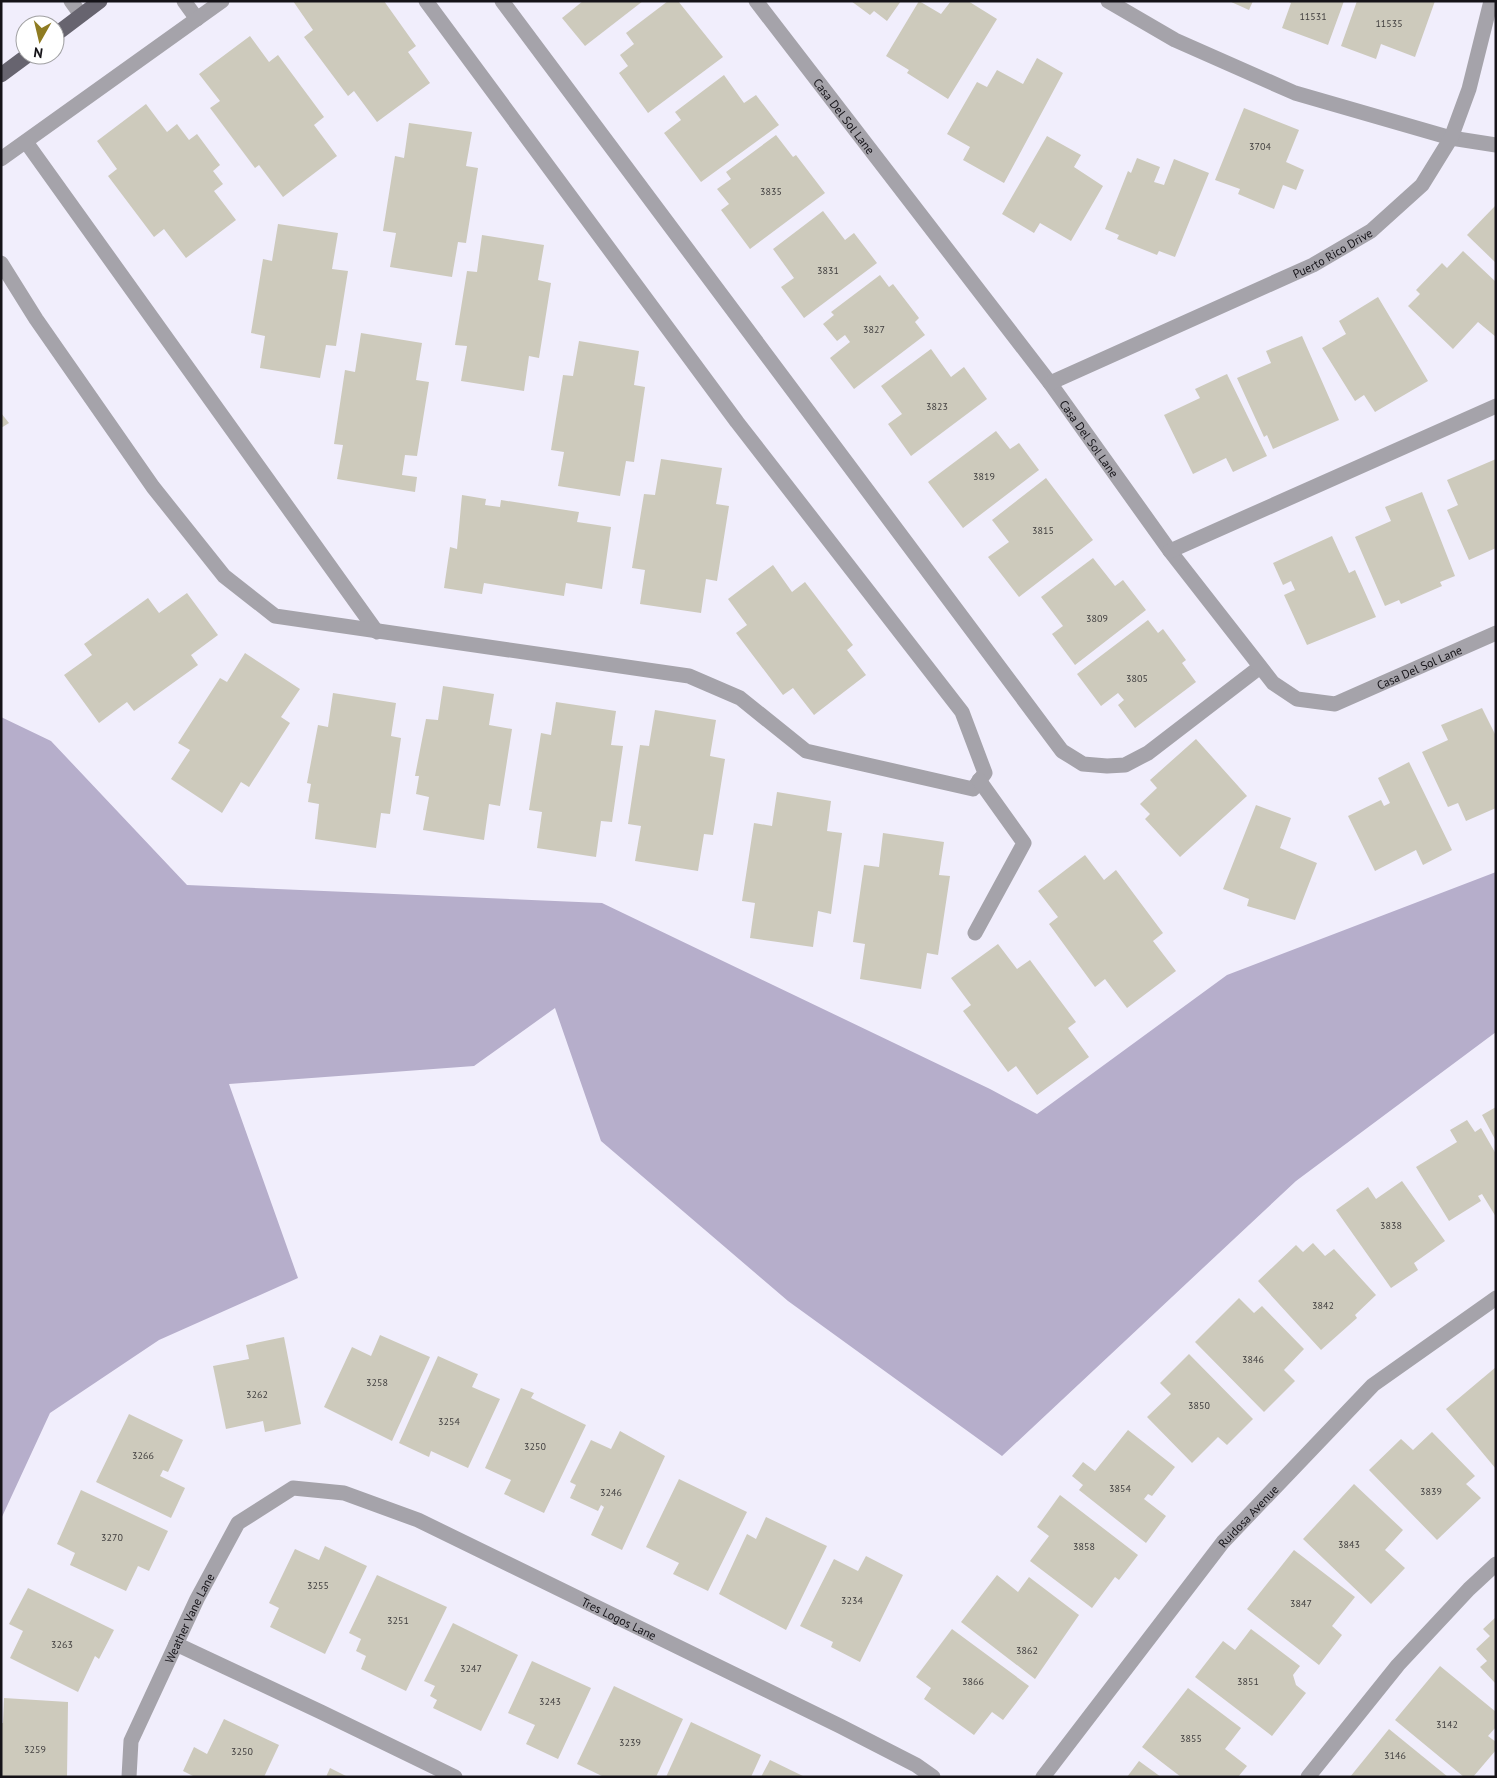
<svg xmlns="http://www.w3.org/2000/svg" width="1497" height="1778" font-family="'PT Sans',sans-serif">
<rect width="100%" height="100%" fill="#f1eefc"/>
<!-- forest -->
<path fill="#b6aecb" d="M 1,717 L 51,741 L 187,885 L 602,903 L 990,1089 L 1037,1114 L 1227,975 L 1496,872 L 1496,1032 L 1296,1181 L 1002,1456 L 788,1301 L 601,1141 L 555,1008 L 474,1066 L 229,1084 L 298,1278 L 159,1340 L 50,1413 L 1,1519 Z"/>
<!-- building -->
<g fill="#cdcabc">
<path d="M 293,1 L 384,1 L 416,46 L 408,52 L 430,83 L 377,122 L 354,91 L 348,96 L 304,37 L 313,30 Z"/>
<path d="M 583,1 L 643,1 L 585,46 L 562,18 Z"/>
<path d="M 668,1 L 678,1 L 723,57 L 648,113 L 619,73 L 628,66 L 620,55 L 634,44 L 626,33 Z"/>
<path d="M 851,1 L 901,1 L 887,21 L 874,11 L 870,15 Z"/>
<path d="M 919,1 L 941,14 L 951,1 L 968,1 L 997,19 L 948,99 L 907,73 L 909,70 L 886,56 Z"/>
<path d="M 1229,1 L 1253,1 L 1249,10 Z"/>
<path d="M 1287,1 L 1344,1 L 1328,45 L 1282,28 L 1291,3 Z"/>
<path d="M 1357,1 L 1435,1 L 1415,57 L 1381,44 L 1376,59 L 1341,46 Z"/>
<path d="M 250,36 L 269,62 L 278,55 L 324,117 L 314,125 L 337,156 L 283,197 L 259,165 L 255,168 L 210,108 L 220,101 L 199,74 Z"/>
<path d="M 1037,58 L 1063,73 L 1004,183 L 963,160 L 970,147 L 947,134 L 977,82 L 987,87 L 997,70 L 1023,84 Z"/>
<path d="M 724,75 L 744,103 L 756,95 L 779,125 L 701,182 L 664,133 L 681,120 L 675,112 Z"/>
<path d="M 146,104 L 167,132 L 177,124 L 189,140 L 197,134 L 220,165 L 213,171 L 223,184 L 214,191 L 236,220 L 186,258 L 164,229 L 154,237 L 108,176 L 117,169 L 97,141 Z"/>
<path d="M 1244,108 L 1299,130 L 1286,162 L 1304,170 L 1296,190 L 1283,185 L 1274,209 L 1238,194 L 1240,189 L 1215,180 Z"/>
<path d="M 409,123 L 472,132 L 466,166 L 478,168 L 466,243 L 458,242 L 452,277 L 390,267 L 396,233 L 383,231 L 395,156 L 404,158 Z"/>
<path d="M 776,135 L 793,157 L 796,155 L 825,193 L 750,249 L 721,210 L 729,204 L 717,189 L 731,179 L 726,172 Z"/>
<path d="M 1047,136 L 1081,155 L 1074,167 L 1103,186 L 1071,241 L 1040,223 L 1034,233 L 1002,214 Z"/>
<path d="M 1137,158 L 1160,167 L 1154,182 L 1164,185 L 1174,159 L 1209,173 L 1175,257 L 1159,251 L 1157,255 L 1117,239 L 1119,235 L 1105,229 L 1128,171 L 1131,173 Z"/>
<path d="M 1496,205 L 1496,263 L 1467,235 Z"/>
<path d="M 823,211 L 845,240 L 854,233 L 877,263 L 804,318 L 781,287 L 794,278 L 773,249 Z"/>
<path d="M 278,224 L 338,233 L 332,269 L 348,271 L 336,346 L 326,345 L 320,378 L 260,368 L 265,336 L 251,333 L 263,259 L 272,261 Z"/>
<path d="M 482,235 L 544,245 L 538,280 L 551,283 L 539,358 L 529,356 L 524,391 L 461,381 L 467,346 L 455,345 L 467,271 L 477,272 Z"/>
<path d="M 1463,251 L 1496,282 L 1496,337 L 1478,322 L 1453,349 L 1408,306 L 1420,294 L 1416,290 L 1442,263 L 1447,268 Z"/>
<path d="M 880,275 L 889,287 L 893,284 L 919,318 L 915,322 L 925,335 L 854,389 L 830,358 L 850,342 L 845,335 L 837,341 L 823,324 L 834,315 L 831,312 Z"/>
<path d="M 1378,297 L 1428,381 L 1375,412 L 1364,395 L 1355,401 L 1322,348 L 1346,334 L 1339,321 Z"/>
<path d="M 361,333 L 422,343 L 416,380 L 429,382 L 417,456 L 405,455 L 402,475 L 417,477 L 415,492 L 337,479 L 343,445 L 334,444 L 345,370 L 355,372 Z"/>
<path d="M 1302,336 L 1339,420 L 1273,449 L 1267,435 L 1264,437 L 1237,378 L 1271,363 L 1266,351 Z"/>
<path d="M 579,341 L 639,351 L 634,385 L 645,387 L 634,462 L 626,461 L 620,496 L 558,486 L 564,452 L 551,450 L 563,375 L 573,376 Z"/>
<path d="M 931,349 L 951,377 L 964,367 L 987,399 L 911,456 L 888,424 L 902,414 L 881,386 Z"/>
<path d="M 1227,374 L 1267,456 L 1233,472 L 1226,458 L 1193,474 L 1164,415 L 1200,398 L 1195,389 Z"/>
<path d="M 1,413 L 9,423 L 1,428 Z"/>
<path d="M 996,431 L 1010,449 L 1019,443 L 1039,470 L 963,528 L 928,482 Z"/>
<path d="M 661,459 L 722,468 L 716,504 L 729,506 L 717,581 L 706,579 L 701,613 L 640,604 L 645,570 L 632,568 L 644,494 L 655,495 Z"/>
<path d="M 1496,459 L 1496,548 L 1469,560 L 1447,510 L 1458,505 L 1447,480 Z"/>
<path d="M 1046,478 L 1093,540 L 1019,597 L 988,557 L 1009,542 L 992,520 Z"/>
<path d="M 1422,492 L 1455,576 L 1440,582 L 1442,586 L 1401,604 L 1399,600 L 1385,606 L 1355,537 L 1391,521 L 1385,507 Z"/>
<path d="M 462,495 L 486,499 L 485,505 L 500,507 L 501,500 L 579,512 L 577,522 L 611,527 L 602,589 L 566,583 L 564,596 L 484,583 L 482,594 L 444,588 L 450,547 L 457,549 Z"/>
<path d="M 1332,536 L 1349,573 L 1355,570 L 1376,617 L 1307,645 L 1284,595 L 1295,590 L 1291,581 L 1283,585 L 1273,563 Z"/>
<path d="M 1093,558 L 1115,586 L 1123,580 L 1146,610 L 1075,665 L 1052,634 L 1063,626 L 1041,597 Z"/>
<path d="M 773,565 L 792,592 L 805,582 L 853,645 L 847,650 L 866,675 L 814,715 L 793,688 L 783,695 L 736,633 L 747,625 L 728,599 Z"/>
<path d="M 187,593 L 218,635 L 191,655 L 198,665 L 134,711 L 127,702 L 99,723 L 64,675 L 92,655 L 84,644 L 148,598 L 159,613 Z"/>
<path d="M 1148,620 L 1158,633 L 1163,629 L 1186,660 L 1182,663 L 1196,682 L 1135,728 L 1118,705 L 1124,700 L 1118,693 L 1101,706 L 1077,674 Z"/>
<path d="M 245,653 L 300,689 L 281,717 L 290,723 L 249,787 L 241,782 L 222,813 L 171,779 L 190,750 L 178,743 L 220,678 L 227,682 Z"/>
<path d="M 443,686 L 494,694 L 489,725 L 512,729 L 500,806 L 489,804 L 484,840 L 423,830 L 429,797 L 416,794 L 419,776 L 415,776 L 426,719 L 438,720 Z"/>
<path d="M 333,693 L 396,703 L 391,736 L 401,738 L 390,814 L 381,813 L 376,848 L 315,839 L 319,804 L 308,802 L 311,784 L 307,783 L 318,725 L 328,727 Z"/>
<path d="M 556,702 L 616,711 L 611,745 L 623,746 L 612,822 L 601,821 L 596,857 L 537,848 L 542,812 L 529,810 L 541,733 L 551,735 Z"/>
<path d="M 1482,708 L 1496,736 L 1496,808 L 1466,821 L 1458,803 L 1448,807 L 1422,752 L 1448,740 L 1441,725 Z"/>
<path d="M 655,710 L 716,720 L 710,756 L 725,759 L 713,835 L 704,834 L 698,871 L 635,861 L 641,826 L 628,824 L 640,745 L 649,746 Z"/>
<path d="M 1196,739 L 1247,796 L 1180,857 L 1145,819 L 1150,814 L 1140,804 L 1157,788 L 1150,780 Z"/>
<path d="M 1409,762 L 1452,850 L 1423,865 L 1416,850 L 1375,871 L 1348,816 L 1381,800 L 1384,806 L 1390,803 L 1378,778 Z"/>
<path d="M 777,792 L 831,801 L 827,831 L 842,833 L 831,914 L 818,911 L 813,947 L 750,938 L 755,903 L 742,901 L 754,823 L 772,826 Z"/>
<path d="M 1256,805 L 1291,818 L 1280,848 L 1317,863 L 1295,920 L 1247,906 L 1249,899 L 1223,889 Z"/>
<path d="M 883,833 L 944,842 L 939,875 L 950,876 L 938,955 L 927,953 L 921,989 L 860,979 L 865,944 L 853,942 L 864,865 L 879,867 Z"/>
<path d="M 1085,855 L 1104,880 L 1116,870 L 1163,933 L 1153,941 L 1176,971 L 1127,1008 L 1105,979 L 1095,987 L 1049,924 L 1058,917 L 1038,891 Z"/>
<path d="M 998,944 L 1017,969 L 1030,960 L 1076,1022 L 1068,1028 L 1089,1057 L 1037,1095 L 1016,1066 L 1008,1072 L 963,1011 L 971,1005 L 951,978 Z"/>
<path d="M 1496,1107 L 1496,1141 L 1482,1115 Z"/>
<path d="M 1467,1120 L 1475,1132 L 1481,1128 L 1496,1154 L 1496,1217 L 1482,1194 L 1478,1196 L 1481,1201 L 1449,1221 L 1416,1167 L 1457,1142 L 1450,1130 Z"/>
<path d="M 1402,1181 L 1445,1241 L 1414,1263 L 1418,1270 L 1391,1288 L 1336,1210 L 1368,1187 L 1376,1199 Z"/>
<path d="M 1313,1243 L 1325,1256 L 1334,1249 L 1376,1295 L 1355,1315 L 1357,1318 L 1321,1350 L 1258,1281 L 1296,1245 L 1303,1252 Z"/>
<path d="M 1239,1298 L 1254,1313 L 1262,1306 L 1304,1349 L 1284,1370 L 1295,1381 L 1264,1412 L 1195,1342 Z"/>
<path d="M 380,1335 L 430,1357 L 392,1441 L 324,1407 L 352,1347 L 371,1356 Z"/>
<path d="M 284,1337 L 301,1424 L 265,1432 L 263,1421 L 226,1429 L 213,1366 L 249,1359 L 246,1345 Z"/>
<path d="M 1189,1354 L 1253,1419 L 1227,1445 L 1218,1437 L 1192,1463 L 1147,1417 L 1171,1394 L 1160,1383 Z"/>
<path d="M 438,1356 L 478,1374 L 472,1387 L 500,1399 L 468,1468 L 431,1451 L 429,1457 L 399,1443 Z"/>
<path d="M 1496,1367 L 1496,1469 L 1446,1409 Z"/>
<path d="M 521,1388 L 534,1393 L 531,1398 L 586,1425 L 544,1513 L 504,1494 L 511,1480 L 485,1468 Z"/>
<path d="M 129,1414 L 183,1440 L 168,1472 L 163,1470 L 160,1476 L 185,1488 L 171,1518 L 96,1482 Z"/>
<path d="M 1128,1430 L 1175,1467 L 1152,1496 L 1148,1494 L 1144,1499 L 1166,1516 L 1146,1543 L 1079,1490 L 1083,1485 L 1072,1476 L 1083,1462 L 1095,1471 Z"/>
<path d="M 620,1431 L 665,1456 L 622,1550 L 591,1535 L 604,1507 L 601,1505 L 598,1511 L 570,1498 L 576,1485 L 570,1482 L 591,1440 L 611,1449 Z"/>
<path d="M 1432,1432 L 1475,1476 L 1466,1484 L 1481,1498 L 1437,1540 L 1369,1470 L 1401,1439 L 1413,1450 Z"/>
<path d="M 679,1479 L 747,1512 L 708,1591 L 673,1574 L 679,1563 L 646,1547 Z"/>
<path d="M 1354,1484 L 1403,1530 L 1385,1550 L 1405,1568 L 1371,1604 L 1303,1539 Z"/>
<path d="M 81,1490 L 168,1531 L 149,1571 L 138,1566 L 126,1591 L 70,1565 L 75,1553 L 57,1544 Z"/>
<path d="M 1060,1495 L 1138,1555 L 1119,1580 L 1115,1577 L 1092,1608 L 1030,1561 L 1049,1536 L 1037,1527 Z"/>
<path d="M 766,1517 L 827,1546 L 786,1630 L 719,1594 L 747,1534 L 756,1539 Z"/>
<path d="M 325,1546 L 367,1566 L 325,1654 L 270,1627 L 279,1608 L 269,1603 L 295,1549 L 319,1560 Z"/>
<path d="M 1294,1550 L 1355,1597 L 1332,1626 L 1342,1635 L 1319,1665 L 1247,1609 Z"/>
<path d="M 866,1556 L 903,1575 L 860,1662 L 831,1647 L 833,1642 L 800,1626 L 834,1559 L 858,1571 Z"/>
<path d="M 377,1575 L 447,1607 L 406,1691 L 361,1669 L 366,1656 L 356,1651 L 361,1639 L 349,1633 Z"/>
<path d="M 997,1575 L 1018,1592 L 1029,1577 L 1079,1615 L 1035,1679 L 961,1622 Z"/>
<path d="M 28,1588 L 114,1630 L 99,1659 L 95,1656 L 78,1692 L 10,1658 L 23,1631 L 9,1624 Z"/>
<path d="M 1496,1617 L 1496,1684 L 1480,1667 L 1487,1661 L 1476,1649 L 1490,1636 L 1483,1629 Z"/>
<path d="M 453,1623 L 518,1655 L 481,1731 L 433,1708 L 437,1700 L 430,1696 L 435,1686 L 424,1681 Z"/>
<path d="M 952,1629 L 1029,1686 L 1003,1720 L 992,1712 L 974,1735 L 924,1699 L 931,1688 L 916,1677 Z"/>
<path d="M 1251,1629 L 1300,1666 L 1293,1675 L 1296,1685 L 1306,1693 L 1272,1736 L 1195,1677 L 1223,1641 L 1235,1650 Z"/>
<path d="M 532,1661 L 591,1688 L 558,1759 L 526,1744 L 535,1725 L 508,1713 Z"/>
<path d="M 1440,1666 L 1496,1712 L 1496,1727 L 1488,1736 L 1496,1742 L 1496,1750 L 1473,1777 L 1464,1777 L 1395,1720 Z"/>
<path d="M 614,1686 L 683,1719 L 656,1777 L 604,1777 L 577,1764 Z"/>
<path d="M 1188,1688 L 1241,1728 L 1225,1749 L 1247,1766 L 1238,1777 L 1181,1777 L 1142,1747 Z"/>
<path d="M 4,1698 L 68,1702 L 67,1777 L 1,1776 L 1,1723 L 3,1723 Z"/>
<path d="M 224,1719 L 279,1745 L 264,1777 L 195,1777 L 183,1771 L 194,1747 L 207,1754 Z"/>
<path d="M 691,1722 L 761,1755 L 751,1777 L 666,1777 Z"/>
<path d="M 1389,1729 L 1448,1777 L 1350,1777 Z"/>
<path d="M 770,1760 L 805,1777 L 761,1777 Z"/>
<path d="M 1139,1761 L 1161,1777 L 1127,1777 Z"/>
<path d="M 330,1768 L 348,1777 L 326,1777 Z"/>
</g>
<g fill="none" stroke-linecap="round" stroke-linejoin="round">
<!-- minor -->
<g stroke="#a5a3aa" stroke-width="15">
<path d="M 71,1 L 81,15"/>
<path d="M 184,1 L 197,19"/>
<path d="M 502,1 L 1062,751 L 1083,764 L 1107,766 L 1125,765 L 1148,753 L 1260,667"/>
<path id="s1" d="M 756,1 L 1050,383 L 1170,551 L 1273,683 L 1297,699 L 1335,704 L 1496,633"/>
<path d="M 1108,1 L 1175,40 L 1295,93 L 1451,138 L 1496,145"/>
<path d="M 26,142 L 377,632"/>
<path d="M 1,159 L 222,1"/>
<path d="M 1,263 L 36,319 L 153,487 L 224,576 L 275,616 L 689,676 L 740,698 L 806,751 L 973,789 L 985,773 L 962,712 L 737,422 L 426,1"/>
<path id="s2" d="M 1050,383 L 1313,265 L 1371,231 L 1422,185 L 1451,138 L 1469,89 L 1491,1"/>
<path d="M 1170,551 L 1496,406"/>
<path d="M 975,933 L 1024,843 L 979,780"/>
<path d="M 176,1644 L 321,1712 L 455,1777"/>
<path id="s3" d="M 129,1777 L 131,1741 L 197,1599 L 238,1523 L 293,1488 L 344,1493 L 418,1520 L 840,1726 L 916,1765 L 933,1777"/>
<path id="s4" d="M 1043,1777 L 1223,1542 L 1373,1385 L 1496,1298"/>
<path d="M 1308,1777 L 1398,1665 L 1469,1589 L 1496,1564"/>
</g>
<!-- major -->
<g stroke="#67646f" stroke-width="15">
<path d="M 55,35 L 100,1"/>
<path d="M 1,75 L 28,55"/>
</g>
</g>
<g text-anchor="middle" dominant-baseline="central" stroke-width="5" stroke-linejoin="round" paint-order="stroke">
<!-- number labels -->
<g font-size="10" fill="#434141">
<text x="1313" y="16">11531</text>
<text x="1389" y="23">11535</text>
<text x="1260" y="146">3704</text>
<text x="771" y="191">3835</text>
<text x="828" y="270">3831</text>
<text x="874" y="329">3827</text>
<text x="937" y="406">3823</text>
<text x="984" y="476">3819</text>
<text x="1043" y="530">3815</text>
<text x="1097" y="618">3809</text>
<text x="1137" y="678">3805</text>
<text x="1391" y="1225">3838</text>
<text x="1323" y="1305">3842</text>
<text x="1253" y="1359">3846</text>
<text x="377" y="1382">3258</text>
<text x="257" y="1394">3262</text>
<text x="1199" y="1405">3850</text>
<text x="449" y="1421">3254</text>
<text x="535" y="1446">3250</text>
<text x="143" y="1455">3266</text>
<text x="1120" y="1488">3854</text>
<text x="1431" y="1491">3839</text>
<text x="611" y="1492">3246</text>
<text x="112" y="1537">3270</text>
<text x="1349" y="1544">3843</text>
<text x="1084" y="1546">3858</text>
<text x="318" y="1585">3255</text>
<text x="852" y="1600">3234</text>
<text x="1301" y="1603">3847</text>
<text x="398" y="1620">3251</text>
<text x="62" y="1644">3263</text>
<text x="1027" y="1650">3862</text>
<text x="471" y="1668">3247</text>
<text x="973" y="1681">3866</text>
<text x="1248" y="1681">3851</text>
<text x="550" y="1701">3243</text>
<text x="1447" y="1724">3142</text>
<text x="1191" y="1738">3855</text>
<text x="630" y="1742">3239</text>
<text x="35" y="1749">3259</text>
<text x="242" y="1751">3250</text>
<text x="1395" y="1755">3146</text>
</g>
<!-- street labels -->
<g font-size="12" fill="#151318" stroke="#fff">
<text stroke="none"><textPath href="#s1" startOffset="145">Casa Del Sol Lane</textPath></text>
<text stroke="none"><textPath href="#s2" startOffset="311">Puerto Rico Drive</textPath></text>
<text stroke="none"><textPath href="#s1" startOffset="550">Casa Del Sol Lane</textPath></text>
<text stroke="none"><textPath href="#s1" startOffset="1015">Casa Del Sol Lane</textPath></text>
<text stroke="none"><textPath href="#s4" startOffset="332">Ruidosa Avenue</textPath></text>
<text stroke="none"><textPath href="#s3" startOffset="698">Tres Logos Lane</textPath></text>
<text stroke="none"><textPath href="#s3" startOffset="172">Weather Vane Lane</textPath></text>
</g>
</g>
<!-- border -->
<rect width="1497" height="1778" fill="none" stroke="#151318" stroke-width="5"/>
<!-- north arrow -->
<g transform="translate(40 40) rotate(188)"><circle r="24" fill="#ffffff" stroke="#a1a1a3"/>
<path d="M0-4L9 19L0 12L-9 19Z" fill="#8f7c22"/>
<text y="-8" font-size="14" font-weight="bold" text-anchor="middle" fill="#151318">N</text>
</g>
</svg>
